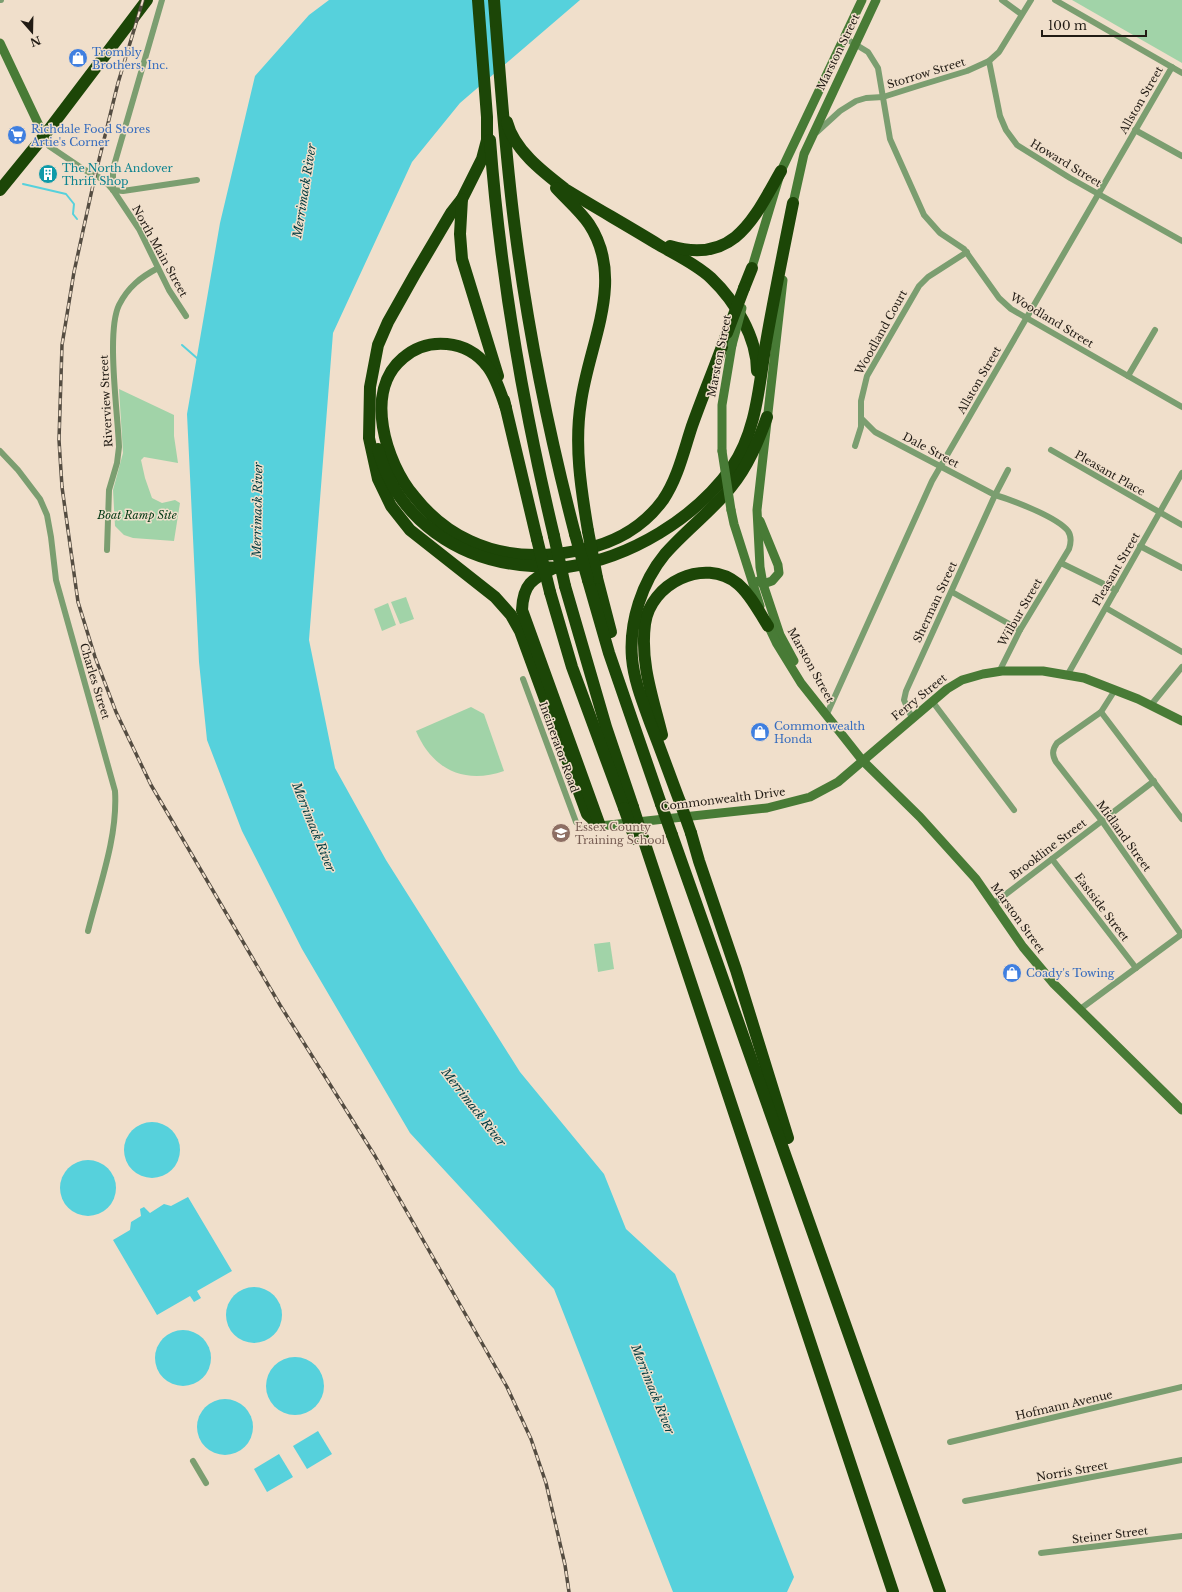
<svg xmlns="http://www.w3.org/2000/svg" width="1182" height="1592" font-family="'Libre Baskerville',serif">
<rect width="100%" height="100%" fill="#f0dfcb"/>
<!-- green -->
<g fill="#a1d3a8">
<path d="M 1072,0 L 1182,0 L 1182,63 Z"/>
<path d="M 119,389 L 174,415 L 174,436 L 178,463 L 144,457 L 141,460 L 145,478 L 152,498 L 162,503 L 175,500 L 180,503 L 174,541 L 133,538 L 124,535 L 115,526 L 113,490 L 123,453 Z"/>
<path d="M 406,597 L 414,619 L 400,624 L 391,602 Z"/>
<path d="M 388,603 L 396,625 L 382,631 L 374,609 Z"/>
<path d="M 471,707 L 484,714 L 504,771 C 464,785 432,769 416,731 Z"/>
<path d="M 610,942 L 614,969 L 598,972 L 594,944 Z"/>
</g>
<!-- water -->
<g fill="#56d1dc">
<path d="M 329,0 L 580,0 L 460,103 L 412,162 L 333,333 L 309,640 L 335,768 L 386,860 L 520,1072 L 604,1174 L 626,1229 L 675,1274 L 794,1577 L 787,1592 L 673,1592 L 554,1289 L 410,1133 L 302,949 L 242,831 L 207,740 L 199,662 L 187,414 L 220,223 L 255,76 L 309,15 Z"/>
<circle cx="152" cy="1150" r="28"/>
<circle cx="88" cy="1188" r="28"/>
<path d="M 188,1197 L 232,1271 L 197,1291 L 201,1298 L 194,1302 L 190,1296 L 157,1315 L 113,1240 L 130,1230 L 131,1222 L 141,1216 L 140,1209 L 144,1207 L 150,1213 L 164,1204 L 171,1206 Z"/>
<circle cx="254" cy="1315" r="28"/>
<circle cx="183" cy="1358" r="28"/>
<circle cx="295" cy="1386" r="29"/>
<circle cx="225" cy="1427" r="28"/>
<path d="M 318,1431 L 332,1454 L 307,1469 L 293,1446 Z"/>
<path d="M 279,1454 L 293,1477 L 267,1492 L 254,1469 Z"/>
</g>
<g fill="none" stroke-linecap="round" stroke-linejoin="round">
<!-- stream -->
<g stroke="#56d1dc" stroke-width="2">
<path d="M 23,184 L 66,194 L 74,204 L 73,214 L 77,219"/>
<path d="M 182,345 L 198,359"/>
</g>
<!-- street -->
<g stroke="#7b9e70" stroke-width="6">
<path d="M 0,0 L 1,0"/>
<path d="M 1002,0 L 1021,14"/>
<path d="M 1055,0 L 1182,73"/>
<path d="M 845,38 L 868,52 L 878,68 L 890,139 L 924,215 L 940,233 L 964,249 L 999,298 L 1011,309 L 1182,407"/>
<path d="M 989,61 L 1000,116 L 1006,130 L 1017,145 L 1070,178 L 1182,241"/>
<path d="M 1135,130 L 1182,156"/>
<path d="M 817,132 L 840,111 L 856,101 L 866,98 L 883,97 L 921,85 L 967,71 L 989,61 L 999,52 L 1031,0"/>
<path d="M 44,136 L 49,146 L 83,169 L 104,180 L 113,190 L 139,229 L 169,290 L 186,316"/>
<path d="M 113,190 L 113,169 L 162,0"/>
<path d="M 113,190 L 123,191 L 197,180"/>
<path d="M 1128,376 L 1155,330"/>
<path d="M 862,419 L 875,432 L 995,495 C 1012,500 1057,517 1068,531 C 1072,537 1071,543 1069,549 L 1020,630 L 999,672"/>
<path d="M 855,446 L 861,427 L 861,401 L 867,376 L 919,286 L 928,277 L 967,252"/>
<path d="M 1051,450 L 1182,525"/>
<path d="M 0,451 L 18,470 L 40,499 L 47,515 L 51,537 L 56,580 L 115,791 C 118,837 99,887 88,931"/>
<path d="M 1140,546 L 1182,568"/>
<path d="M 107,550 L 109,490 L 117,463 L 119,447 C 118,414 106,332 119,305 C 128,287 141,277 158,268"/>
<path d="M 1061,563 L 1116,590"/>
<path d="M 952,592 L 1020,630"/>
<path d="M 1106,608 L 1182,652"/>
<path d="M 1068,674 L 1182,473"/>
<path d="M 523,679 L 576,822 L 582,827 L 599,826"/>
<path d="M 1115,690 L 1101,712 L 1057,743 C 1052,750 1052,755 1056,762 L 1102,821 L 1181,934"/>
<path d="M 932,701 L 1014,810"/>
<path d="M 1151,705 L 1182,667"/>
<path d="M 1101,712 L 1182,819"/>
<path d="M 826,716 L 932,481 L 1172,67"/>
<path d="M 912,718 L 904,700 L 906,691 L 995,495 L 1008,470"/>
<path d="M 1052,859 L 1136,968"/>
<path d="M 993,904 L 1154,781"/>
<path d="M 1079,1010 L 1182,934"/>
<path d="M 950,1442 L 1182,1387"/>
<path d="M 193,1461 L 206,1483"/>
<path d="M 965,1501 L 1182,1460"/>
<path d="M 1041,1553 L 1182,1536"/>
</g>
<!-- secondary -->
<g stroke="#487b36" stroke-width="9">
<path d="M 0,43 L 44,136"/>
<path d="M 792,208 L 804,154 L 876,0"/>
<path d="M 750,274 L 781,171 L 862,0"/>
<path d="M 783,280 L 757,510 L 760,567 L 763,584 L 780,635 L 794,661"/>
<path d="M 722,451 L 722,405 L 732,345"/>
<path d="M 731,510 L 734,524 L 760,606"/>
<path d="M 758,581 L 763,584 L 772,581 L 779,573 L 778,565 L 760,521"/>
<path d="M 766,621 L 777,644 L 801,683 L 862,760 L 920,817 L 976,879 L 1023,947 L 1054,984 L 1182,1110"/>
<path d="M 600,826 L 767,808 L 810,797 L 838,782 L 947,689 L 962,680 L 983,674 L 1002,671 L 1043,671 L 1084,678 L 1138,699 L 1182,721"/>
</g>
<!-- highway -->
<g stroke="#1c4607" stroke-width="12">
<path d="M 478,0 L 487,117 L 487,140 L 482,159 L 462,199 L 451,213 L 415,274 L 388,322 L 378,345 L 370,387 L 369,438 L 378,479 L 391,506 L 410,530 L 495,597 L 511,615 L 520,631 L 587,814 L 600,826"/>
<path d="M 494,0 C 500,76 505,153 515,229 C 528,331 549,434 575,534"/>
<path d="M 507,122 C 514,150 543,172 565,189 C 596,208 628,226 659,245 C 676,255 696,264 711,278 C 735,301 757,337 757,371"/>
<path d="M 490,140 C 500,273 523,406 554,536"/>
<path d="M 556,188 C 567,200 580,211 589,224 C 626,280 589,343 581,402 C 574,445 581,489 588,531"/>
<path d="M 0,190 L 44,136 L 147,0"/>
<path d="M 462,199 L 460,234 L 462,259 L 498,376"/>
<path d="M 670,246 C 735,265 754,218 781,171"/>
<path d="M 744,288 L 752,268"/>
<path d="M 504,400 L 537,539"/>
<path d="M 506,408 C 501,394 496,377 487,366 C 467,340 428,336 403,358 C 363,391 386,463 414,496 C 429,515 448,531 470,541 C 506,558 546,558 585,549 C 616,542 644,526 663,500 C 678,478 684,450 692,426 C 703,395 716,364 727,333"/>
<path d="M 378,449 C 397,520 460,562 532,566 C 544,567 556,569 567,567 C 630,558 695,519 732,467 C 758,429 759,381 767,337 C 775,292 784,248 793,203"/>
<path d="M 554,568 C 532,579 523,584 522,610 L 600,826"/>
<path d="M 597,578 L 611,632"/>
<path d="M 588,580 L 609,653 L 661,804"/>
<path d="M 565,586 L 606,727 L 633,807"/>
<path d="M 550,592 L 572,667 L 624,808"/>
<path d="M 662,735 C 653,698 640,663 645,624 C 650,584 704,556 738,584 C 751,595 759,612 768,626"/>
<path d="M 680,802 C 670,776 661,750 651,725 C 643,703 634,681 632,658 C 629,622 642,582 665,554 C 686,530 712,511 731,487 C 748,466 758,442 767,417"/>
<path d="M 691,833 L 699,861 L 736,970 L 788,1138"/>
<path d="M 672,835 L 940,1592"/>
<path d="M 643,838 L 893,1592"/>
</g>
<defs>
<path id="rail" d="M 143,0 L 118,83 L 95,176 L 74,272 L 62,345 L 59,440 L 62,487 L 78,602 L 95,657 L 116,712 L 151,785 L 280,1005 L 375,1156 L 507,1387 L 531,1439 L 546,1483 L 565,1565 L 569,1592"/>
</defs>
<!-- rail casing -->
<use href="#rail" stroke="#544c41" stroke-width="3.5"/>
<!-- rail -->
<use href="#rail" stroke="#f0dfcb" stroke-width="2" stroke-dasharray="6" stroke-linecap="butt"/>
<!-- secondary-bridge -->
<g stroke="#487b36" stroke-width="9">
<path d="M 732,345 L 742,308"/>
<path d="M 722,451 L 731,510"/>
</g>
<!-- highway-bridge -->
<g stroke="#1c4607" stroke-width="12">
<path d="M 727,333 L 744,288"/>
<path d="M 588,531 L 597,578"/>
<path d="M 575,534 L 588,580"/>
<path d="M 554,536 L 565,586"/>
<path d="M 537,539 L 550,592"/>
<path d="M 680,802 L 691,833"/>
<path d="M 661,804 L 672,835"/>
<path d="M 633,807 L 643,838"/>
<path d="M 624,808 L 635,839"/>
</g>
</g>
<!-- icons -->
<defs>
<symbol id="shop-disc" viewBox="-11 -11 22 22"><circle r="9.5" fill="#3f7fe0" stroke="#f0dfcb"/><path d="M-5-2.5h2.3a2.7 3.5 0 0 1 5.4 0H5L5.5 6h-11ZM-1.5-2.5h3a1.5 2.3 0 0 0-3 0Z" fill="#fff"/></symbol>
<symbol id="supermarket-disc" viewBox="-11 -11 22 22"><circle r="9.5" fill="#3f7fe0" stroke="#f0dfcb"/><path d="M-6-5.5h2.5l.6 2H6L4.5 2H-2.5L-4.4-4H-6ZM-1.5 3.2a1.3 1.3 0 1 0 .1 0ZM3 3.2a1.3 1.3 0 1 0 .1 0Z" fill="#fff"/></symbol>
<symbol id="building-disc" viewBox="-11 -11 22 22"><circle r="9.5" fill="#0f9aa8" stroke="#f0dfcb"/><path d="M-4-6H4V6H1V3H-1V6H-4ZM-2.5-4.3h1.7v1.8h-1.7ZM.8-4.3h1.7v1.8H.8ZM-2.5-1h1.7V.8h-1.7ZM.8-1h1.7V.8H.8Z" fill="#fff"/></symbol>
<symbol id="school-disc" viewBox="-11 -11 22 22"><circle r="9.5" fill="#8d6e63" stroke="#f0dfcb"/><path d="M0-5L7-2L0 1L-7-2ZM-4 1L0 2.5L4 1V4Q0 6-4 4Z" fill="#fff"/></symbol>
</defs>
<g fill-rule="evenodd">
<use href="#shop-disc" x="67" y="47" width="22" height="22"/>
<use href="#supermarket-disc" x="6" y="124" width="22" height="22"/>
<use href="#building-disc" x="37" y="163" width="22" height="22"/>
<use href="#shop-disc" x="749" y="721" width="22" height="22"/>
<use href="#school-disc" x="550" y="822" width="22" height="22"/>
<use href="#shop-disc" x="1001" y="962" width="22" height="22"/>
</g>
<g text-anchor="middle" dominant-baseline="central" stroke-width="3" stroke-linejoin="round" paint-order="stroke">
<!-- shop labels -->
<g font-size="11" fill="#366cbe" stroke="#f0dfcb" text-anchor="start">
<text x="92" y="52">Trombly<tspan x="92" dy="13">Brothers, Inc.</tspan></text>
<text x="31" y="129">Richdale Food Stores<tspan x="31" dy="13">Artie's Corner</tspan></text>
<text x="774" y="726">Commonwealth<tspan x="774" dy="13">Honda</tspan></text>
<text x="1026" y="973">Coady's Towing</text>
</g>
<!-- street labels -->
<g font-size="11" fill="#211b14" stroke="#f0dfcb">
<text transform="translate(838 52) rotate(-64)">Marston Street</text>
<text transform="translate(926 73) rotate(-17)">Storrow Street</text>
<text transform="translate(1141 100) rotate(-60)">Allston Street</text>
<text transform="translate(1066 163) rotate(31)">Howard Street</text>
<text transform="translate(160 251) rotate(61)">North Main Street</text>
<text transform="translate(1052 320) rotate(31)">Woodland Street</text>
<text transform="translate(881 332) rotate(-61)">Woodland Court</text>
<text transform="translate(719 356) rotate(-79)">Marston Street</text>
<text transform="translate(979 380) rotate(-60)">Allston Street</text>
<text transform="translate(106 401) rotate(-93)">Riverview Street</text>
<text transform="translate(931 450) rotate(28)">Dale Street</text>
<text transform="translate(1110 473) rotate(30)">Pleasant Place</text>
<text transform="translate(1116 569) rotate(-60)">Pleasant Street</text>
<text transform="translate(935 602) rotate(-65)">Sherman Street</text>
<text transform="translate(1020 612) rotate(-60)">Wilbur Street</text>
<text transform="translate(811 665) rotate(61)">Marston Street</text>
<text transform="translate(95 681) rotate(73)">Charles Street</text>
<text transform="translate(919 697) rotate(-39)">Ferry Street</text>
<text transform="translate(559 747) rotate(70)">Incinerator Road</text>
<text transform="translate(723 799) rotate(-7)">Commonwealth Drive</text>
<text transform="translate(1124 836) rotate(54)">Midland Street</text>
<text transform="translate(1048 849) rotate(-37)">Brookline Street</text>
<text transform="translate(1102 907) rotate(53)">Eastside Street</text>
<text transform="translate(1018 918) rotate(54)">Marston Street</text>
<text transform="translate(1064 1405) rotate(-13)">Hofmann Avenue</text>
<text transform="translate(1072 1471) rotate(-10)">Norris Street</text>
<text transform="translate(1110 1535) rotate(-7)">Steiner Street</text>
</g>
<!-- culture labels -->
<g font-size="11" fill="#0d838f" stroke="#f0dfcb" text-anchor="start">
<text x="62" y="168">The North Andover<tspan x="62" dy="13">Thrift Shop</tspan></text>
</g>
<!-- park labels -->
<g font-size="11" font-style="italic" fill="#003611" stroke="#f0dfcb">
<text x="137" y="515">Boat Ramp Site</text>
</g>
<!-- education labels -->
<g font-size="11" fill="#785e54" stroke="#f0dfcb" text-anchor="start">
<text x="575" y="827">Essex County<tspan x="575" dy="13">Training School</tspan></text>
</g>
<!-- water labels -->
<g font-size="12" font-style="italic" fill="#003a3f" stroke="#f0dfcb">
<text transform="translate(304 191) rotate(-81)">Merrimack River</text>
<text transform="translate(257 510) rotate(-89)">Merrimack River</text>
<text transform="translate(314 827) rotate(68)">Merrimack River</text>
<text transform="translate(474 1107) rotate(52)">Merrimack River</text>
<text transform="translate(653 1389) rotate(68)">Merrimack River</text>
</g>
</g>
<!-- north arrow -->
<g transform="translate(32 32) rotate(160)" stroke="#f0dfcb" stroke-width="3" paint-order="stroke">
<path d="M0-3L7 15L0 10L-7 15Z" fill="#211b14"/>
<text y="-6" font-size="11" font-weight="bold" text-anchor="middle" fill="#211b14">N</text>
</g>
<!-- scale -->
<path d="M1042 30v6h104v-6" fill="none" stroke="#211b14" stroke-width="2"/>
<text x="1048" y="30" font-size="12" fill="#211b14" stroke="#f0dfcb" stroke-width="3" paint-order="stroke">100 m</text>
</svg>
